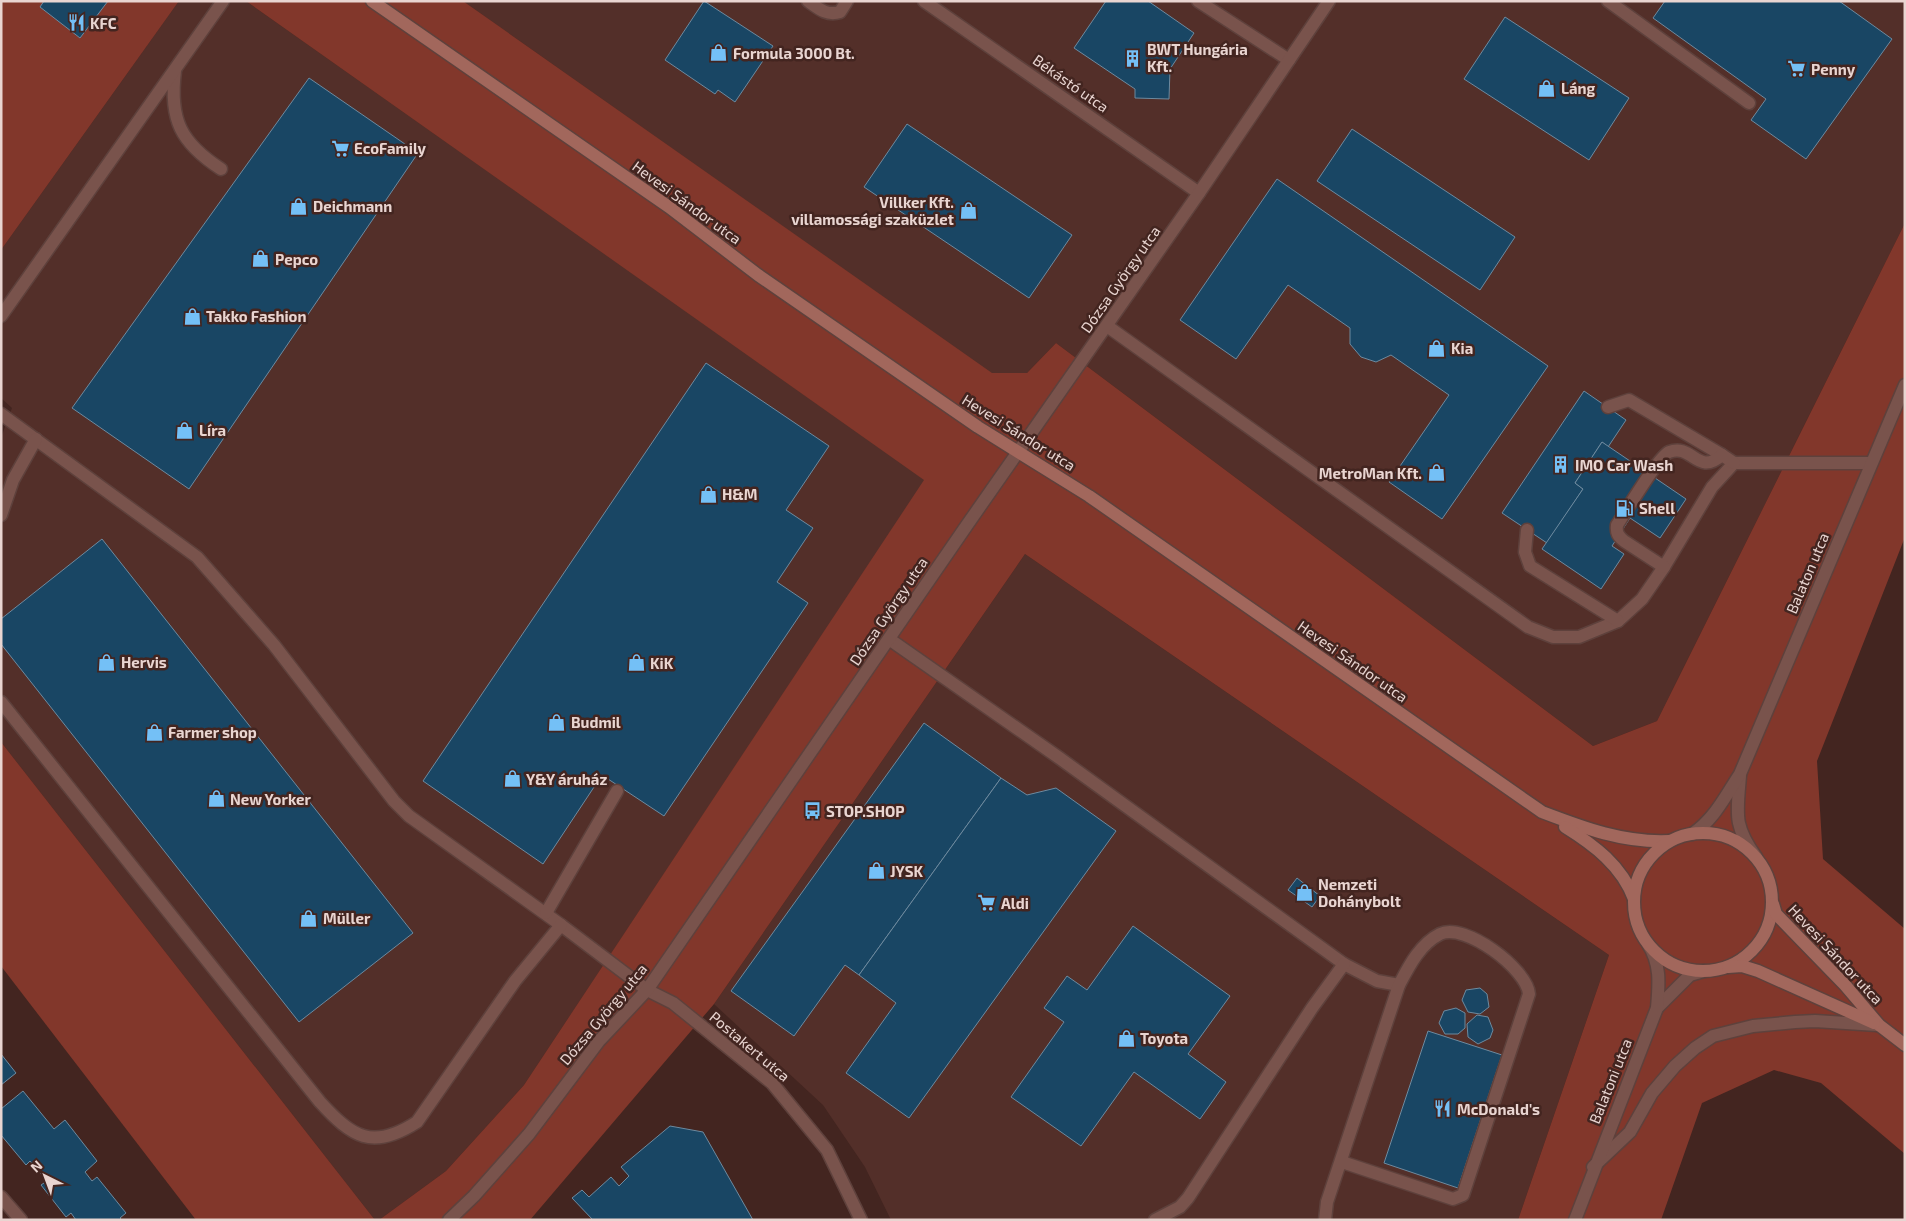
<svg xmlns="http://www.w3.org/2000/svg" width="1906" height="1221" font-family="'Exo 2',sans-serif">
<rect width="100%" height="100%" fill="#432520"/>
<!-- built -->
<g fill="#532f29">
<path d="M 179,1 L 246,1 L 925,480 L 524,1085 L 446,1171 L 379,1220 L 375,1220 L 1,742 L 1,438 L 12,408 L 1,398 L 1,250 Z"/>
<path d="M 463,1 L 1905,1 L 1905,223 L 1657,721 L 1593,746 L 1056,343 L 1027,373 L 992,374 Z"/>
<path d="M 1025,554 L 1609,955 L 1518,1220 L 891,1220 L 865,1167 L 823,1105 L 714,1004 Z"/>
</g>
<!-- green -->
<g fill="#82372b">
<path d="M 1,1 L 179,1 L 1,250 Z"/>
<path d="M 246,1 L 463,1 L 992,373 L 1027,373 L 1056,343 L 1593,746 L 1657,721 L 1905,223 L 1905,537 L 1817,761 L 1823,859 L 1905,929 L 1905,1154 L 1821,1083 L 1774,1070 L 1702,1103 L 1661,1220 L 1518,1220 L 1609,955 L 1025,554 L 714,1004 L 530,1220 L 379,1220 L 446,1171 L 524,1085 L 924,480 Z"/>
<path d="M 1,742 L 375,1220 L 196,1220 L 1,966 Z"/>
</g>
<!-- building -->
<g fill="#194664" stroke="#6d8a9f">
<path d="M 44,1 L 108,1 L 80,38 L 40,7 Z"/>
<path d="M 704,1 L 773,46 L 735,102 L 718,90 L 715,94 L 665,60 Z"/>
<path d="M 1106,1 L 1148,1 L 1194,33 L 1170,69 L 1169,99 L 1135,98 L 1135,89 L 1074,48 Z"/>
<path d="M 1665,1 L 1839,1 L 1892,39 L 1806,159 L 1751,120 L 1766,99 L 1653,18 Z"/>
<path d="M 1505,17 L 1629,98 L 1589,160 L 1464,79 Z"/>
<path d="M 309,78 L 418,153 L 189,489 L 72,408 Z"/>
<path d="M 907,124 L 1072,235 L 1029,298 L 864,187 Z"/>
<path d="M 1352,129 L 1515,237 L 1480,290 L 1317,181 Z"/>
<path d="M 1277,179 L 1548,366 L 1442,519 L 1389,482 L 1449,395 L 1391,355 L 1376,362 L 1361,357 L 1350,344 L 1350,328 L 1288,285 L 1236,359 L 1180,320 Z"/>
<path d="M 706,363 L 829,446 L 786,510 L 813,528 L 777,582 L 808,603 L 664,816 L 602,775 L 543,864 L 423,781 Z"/>
<path d="M 1584,391 L 1626,420 L 1608,447 L 1602,442 L 1575,483 L 1583,489 L 1547,543 L 1502,513 Z"/>
<path d="M 1602,442 L 1686,499 L 1660,538 L 1630,518 L 1612,546 L 1624,554 L 1601,589 L 1542,549 L 1583,489 L 1575,483 Z"/>
<path d="M 102,539 L 413,933 L 299,1022 L 1,644 L 1,619 Z"/>
<path d="M 924,723 L 1001,778 L 859,975 L 845,965 L 794,1036 L 731,991 Z"/>
<path d="M 1001,778 L 1027,795 L 1056,788 L 1116,831 L 909,1118 L 846,1073 L 896,1003 L 859,975 Z"/>
<path d="M 1297,878 L 1320,896 L 1312,907 L 1288,890 Z"/>
<path d="M 1133,926 L 1230,996 L 1188,1054 L 1226,1082 L 1200,1119 L 1134,1072 L 1081,1146 L 1011,1097 L 1064,1022 L 1044,1008 L 1067,976 L 1087,990 Z"/>
<path d="M 1480,988 L 1487,994 L 1489,1007 L 1480,1014 L 1468,1012 L 1462,1000 L 1466,990 Z"/>
<path d="M 1456,1008 L 1465,1013 L 1465,1028 L 1458,1034 L 1445,1034 L 1439,1023 L 1444,1011 Z"/>
<path d="M 1477,1015 L 1488,1017 L 1493,1030 L 1490,1038 L 1478,1044 L 1468,1037 L 1467,1024 Z"/>
<path d="M 1428,1031 L 1502,1055 L 1458,1188 L 1384,1163 Z"/>
<path d="M 1,1054 L 16,1073 L 1,1085 Z"/>
<path d="M 23,1091 L 54,1129 L 65,1120 L 97,1161 L 85,1172 L 92,1181 L 97,1177 L 126,1213 L 120,1218 L 122,1220 L 76,1220 L 71,1213 L 66,1217 L 41,1185 L 47,1181 L 30,1161 L 26,1165 L 1,1135 L 1,1109 Z"/>
<path d="M 670,1126 L 703,1132 L 753,1220 L 593,1220 L 572,1198 L 582,1190 L 589,1197 L 611,1177 L 619,1186 L 629,1176 L 621,1167 Z"/>
</g>
<g fill="none" stroke-linecap="round" stroke-linejoin="round">
<defs>
<g id="service">
<path d="M 808,1 C 819,9 827,16 840,12 L 847,1"/>
<path d="M 1198,1 L 1289,60"/>
<path d="M 1608,1 L 1749,103"/>
<path d="M 175,71 C 169,120 181,143 221,169"/>
<path d="M 1,316 L 223,1"/>
<path d="M 1107,326 L 1528,627 L 1553,637 L 1579,637 L 1618,621 L 1642,599 L 1664,567 L 1712,487 L 1734,463 L 1871,463"/>
<path d="M 1608,407 L 1629,400 L 1722,455"/>
<path d="M 1,414 L 197,557 L 274,645 L 394,801 L 409,816 L 561,925 L 647,990"/>
<path d="M 1,515 L 13,480 L 36,439"/>
<path d="M 1527,530 L 1525,552 L 1530,566 L 1618,621"/>
<path d="M 1664,567 L 1624,541 C 1618,536 1616,533 1617,525 C 1625,513 1659,456 1669,452 C 1693,443 1697,477 1722,455 L 1734,463"/>
<path d="M 889,639 L 1058,757 L 1344,964 L 1377,981 L 1399,985"/>
<path d="M 1,702 L 320,1102 C 352,1137 372,1151 417,1122 L 515,981 L 561,925"/>
<path d="M 546,913 L 617,791"/>
<path d="M 1155,1220 L 1180,1207 L 1188,1198 L 1312,1008 L 1344,964"/>
<path d="M 1325,1220 L 1327,1202 L 1399,985 C 1409,966 1420,944 1440,934 C 1465,922 1527,969 1529,994 L 1463,1195 L 1453,1199 L 1342,1162"/>
</g>
<g id="minor">
<path d="M 924,1 L 1199,193"/>
<path d="M 647,990 L 673,1003 L 772,1083 L 827,1150 L 861,1220"/>
<path d="M 1,1197 L 21,1220"/>
<path d="M 449,1220 L 474,1196 L 529,1134 L 599,1041 L 647,990 L 967,525 L 1199,193 L 1329,1"/>
</g>
<g id="tertiary">
<path d="M 1740,776 C 1737,814 1733,825 1756,857"/>
<path d="M 1692,834 C 1714,820 1726,795 1740,774 L 1905,385"/>
<path d="M 1657,1008 L 1690,975 L 1704,971"/>
<path d="M 1593,1167 L 1630,1132 L 1652,1093 L 1675,1066 L 1695,1048 L 1713,1036 L 1753,1026 L 1795,1022 L 1815,1021 L 1877,1025"/>
<path d="M 1575,1220 L 1657,1008 C 1659,984 1661,964 1648,944"/>
</g>
<g id="secondary">
<path d="M 372,1 L 669,207 L 758,275 L 978,427 L 1089,496 L 1542,812 C 1584,828 1623,843 1669,841"/>
<path d="M 1565,827 C 1594,845 1622,866 1634,899"/>
<circle cx="1703" cy="902" r="69"/>
<path d="M 1773,904 L 1776,914 L 1845,985 L 1879,1025 L 1905,1045"/>
<path d="M 1728,967 L 1742,966 L 1758,971 L 1874,1023"/>
</g>
</defs>
<!-- service casing -->
<use href="#service" stroke="#5e413c" stroke-width="15"/>
<!-- minor casing -->
<use href="#minor" stroke="#5e413c" stroke-width="15"/>
<!-- tertiary casing -->
<use href="#tertiary" stroke="#5e413c" stroke-width="15"/>
<!-- secondary casing -->
<use href="#secondary" stroke="#5e413c" stroke-width="15"/>
<!-- service -->
<use href="#service" stroke="#79534c" stroke-width="12"/>
<!-- minor -->
<use href="#minor" stroke="#79534c" stroke-width="12"/>
<!-- tertiary -->
<use href="#tertiary" stroke="#79534c" stroke-width="12"/>
<!-- secondary -->
<use href="#secondary" stroke="#a2675c" stroke-width="12"/>
</g>
<!-- icons -->
<defs>
<symbol id="restaurant-bare" viewBox="-9 -9 18 18"><path d="M-5-6h1v4h1v-4h1v4h1v-4h1v5L-1.5 .5V6h-2V.5L-5-1ZM5-6V6H3V1.5H1.5Q1.5-4 5-6Z" fill="#74c0f6" stroke="#432520" stroke-width="2.5" paint-order="stroke"/></symbol>
<symbol id="shop-bare" viewBox="-9 -9 18 18"><path d="M-5-2.5h2.3a2.7 3.5 0 0 1 5.4 0H5L5.5 6h-11ZM-1.5-2.5h3a1.5 2.3 0 0 0-3 0Z" fill="#74c0f6" stroke="#432520" stroke-width="2.5" paint-order="stroke"/></symbol>
<symbol id="building-bare" viewBox="-9 -9 18 18"><path d="M-4-6H4V6H1V3H-1V6H-4ZM-2.5-4.3h1.7v1.8h-1.7ZM.8-4.3h1.7v1.8H.8ZM-2.5-1h1.7V.8h-1.7ZM.8-1h1.7V.8H.8Z" fill="#74c0f6" stroke="#432520" stroke-width="2.5" paint-order="stroke"/></symbol>
<symbol id="supermarket-bare" viewBox="-9 -9 18 18"><path d="M-6-5.5h2.5l.6 2H6L4.5 2H-2.5L-4.4-4H-6ZM-1.5 3.2a1.3 1.3 0 1 0 .1 0ZM3 3.2a1.3 1.3 0 1 0 .1 0Z" fill="#74c0f6" stroke="#432520" stroke-width="2.5" paint-order="stroke"/></symbol>
<symbol id="fuel-bare" viewBox="-9 -9 18 18"><path d="M-5.5-6h7V0h2V4h1.3V-2.5L3-4.5l.8-.8L6-3V5H2.5V1h-1V6h-7ZM-4.2-4.7v3.2H.2V-4.7Z" fill="#74c0f6" stroke="#432520" stroke-width="2.5" paint-order="stroke"/></symbol>
<symbol id="bus-bare" viewBox="-9 -9 18 18"><path d="M-5-6H5V4H4V6H2V4H-2V6H-4V4H-5ZM-3.5-4V0h7V-4ZM-3.5 1.2v1.5H-2V1.2ZM2 1.2v1.5H3.5V1.2Z" fill="#74c0f6" stroke="#432520" stroke-width="2.5" paint-order="stroke"/></symbol>
</defs>
<g fill-rule="evenodd">
<use href="#restaurant-bare" x="64" y="10" width="25" height="25"/>
<use href="#shop-bare" x="706" y="40" width="25" height="25"/>
<use href="#building-bare" x="1120" y="46" width="25" height="25"/>
<use href="#supermarket-bare" x="1784" y="56" width="25" height="25"/>
<use href="#shop-bare" x="1534" y="76" width="25" height="25"/>
<use href="#supermarket-bare" x="328" y="136" width="25" height="25"/>
<use href="#shop-bare" x="286" y="194" width="25" height="25"/>
<use href="#shop-bare" x="956" y="198" width="25" height="25"/>
<use href="#shop-bare" x="248" y="246" width="25" height="25"/>
<use href="#shop-bare" x="180" y="304" width="25" height="25"/>
<use href="#shop-bare" x="1424" y="336" width="25" height="25"/>
<use href="#shop-bare" x="172" y="418" width="25" height="25"/>
<use href="#building-bare" x="1548" y="452" width="25" height="25"/>
<use href="#shop-bare" x="1424" y="460" width="25" height="25"/>
<use href="#shop-bare" x="696" y="482" width="25" height="25"/>
<use href="#fuel-bare" x="1612" y="496" width="25" height="25"/>
<use href="#shop-bare" x="94" y="650" width="25" height="25"/>
<use href="#shop-bare" x="624" y="650" width="25" height="25"/>
<use href="#shop-bare" x="544" y="710" width="25" height="25"/>
<use href="#shop-bare" x="142" y="720" width="25" height="25"/>
<use href="#shop-bare" x="500" y="766" width="25" height="25"/>
<use href="#shop-bare" x="204" y="786" width="25" height="25"/>
<use href="#bus-bare" x="800" y="798" width="25" height="25"/>
<use href="#shop-bare" x="864" y="858" width="25" height="25"/>
<use href="#shop-bare" x="1292" y="880" width="25" height="25"/>
<use href="#supermarket-bare" x="974" y="890" width="25" height="25"/>
<use href="#shop-bare" x="296" y="906" width="25" height="25"/>
<use href="#shop-bare" x="1114" y="1026" width="25" height="25"/>
<use href="#restaurant-bare" x="1430" y="1096" width="25" height="25"/>
</g>
<g text-anchor="middle" dominant-baseline="central" stroke-width="5" stroke-linejoin="round" paint-order="stroke">
<!-- poi labels -->
<g font-size="15" font-weight="bold" fill="#e9d5d1" stroke="#432520" text-anchor="start">
<text x="90" y="23">KFC</text>
<text x="1147" y="49">BWT Hungária<tspan x="1147" dy="17">Kft.</tspan></text>
<text x="733" y="53">Formula 3000 Bt.</text>
<text x="1811" y="69">Penny</text>
<text x="1561" y="88">Láng</text>
<text x="354" y="148">EcoFamily</text>
<text x="954" y="202" text-anchor="end">Villker Kft.<tspan x="954" dy="17">villamossági szaküzlet</tspan></text>
<text x="313" y="206">Deichmann</text>
<text x="275" y="259">Pepco</text>
<text x="206" y="316">Takko Fashion</text>
<text x="1451" y="348">Kia</text>
<text x="199" y="430">Líra</text>
<text x="1575" y="465">IMO Car Wash</text>
<text x="1422" y="473" text-anchor="end">MetroMan Kft.</text>
<text x="722" y="494">H&amp;M</text>
<text x="1639" y="508">Shell</text>
<text x="121" y="662">Hervis</text>
<text x="650" y="663">KiK</text>
<text x="571" y="722">Budmil</text>
<text x="168" y="732">Farmer shop</text>
<text x="526" y="779">Y&amp;Y áruház</text>
<text x="230" y="799">New Yorker</text>
<text x="826" y="811">STOP.SHOP</text>
<text x="890" y="871">JYSK</text>
<text x="1318" y="884">Nemzeti<tspan x="1318" dy="17">Dohánybolt</tspan></text>
<text x="1001" y="903">Aldi</text>
<text x="323" y="918">Müller</text>
<text x="1140" y="1038">Toyota</text>
<text x="1457" y="1109">McDonald's</text>
</g>
<!-- street labels -->
<g font-size="15" fill="#e9d5d1" stroke="#432520">
<text transform="translate(1071 83) rotate(35)">Békástó utca</text>
<text transform="translate(687 202) rotate(36)">Hevesi Sándor utca</text>
<text transform="translate(1120 279) rotate(-55)">Dózsa György utca</text>
<text transform="translate(1019 432) rotate(32)">Hevesi Sándor utca</text>
<text transform="translate(1807 573) rotate(-67)">Balaton utca</text>
<text transform="translate(888 611) rotate(-56)">Dózsa György utca</text>
<text transform="translate(1353 661) rotate(35)">Hevesi Sándor utca</text>
<text transform="translate(1836 954) rotate(47)">Hevesi Sándor utca</text>
<text transform="translate(603 1014) rotate(-50)">Dózsa György utca</text>
<text transform="translate(750 1046) rotate(40)">Postakert utca</text>
<text transform="translate(1610 1081) rotate(-68)">Balatoni utca</text>
</g>
</g>
<!-- border -->
<rect width="1906" height="1221" fill="none" stroke="#e9d5d1" stroke-width="5"/>
<!-- north arrow -->
<g transform="translate(45 1176) rotate(318)" stroke="#432520" stroke-width="4" paint-order="stroke">
<path d="M0-4L9 19L0 12L-9 19Z" fill="#e9d5d1"/>
<text y="-8" font-size="14" font-weight="bold" text-anchor="middle" fill="#e9d5d1">N</text>
</g>
</svg>
